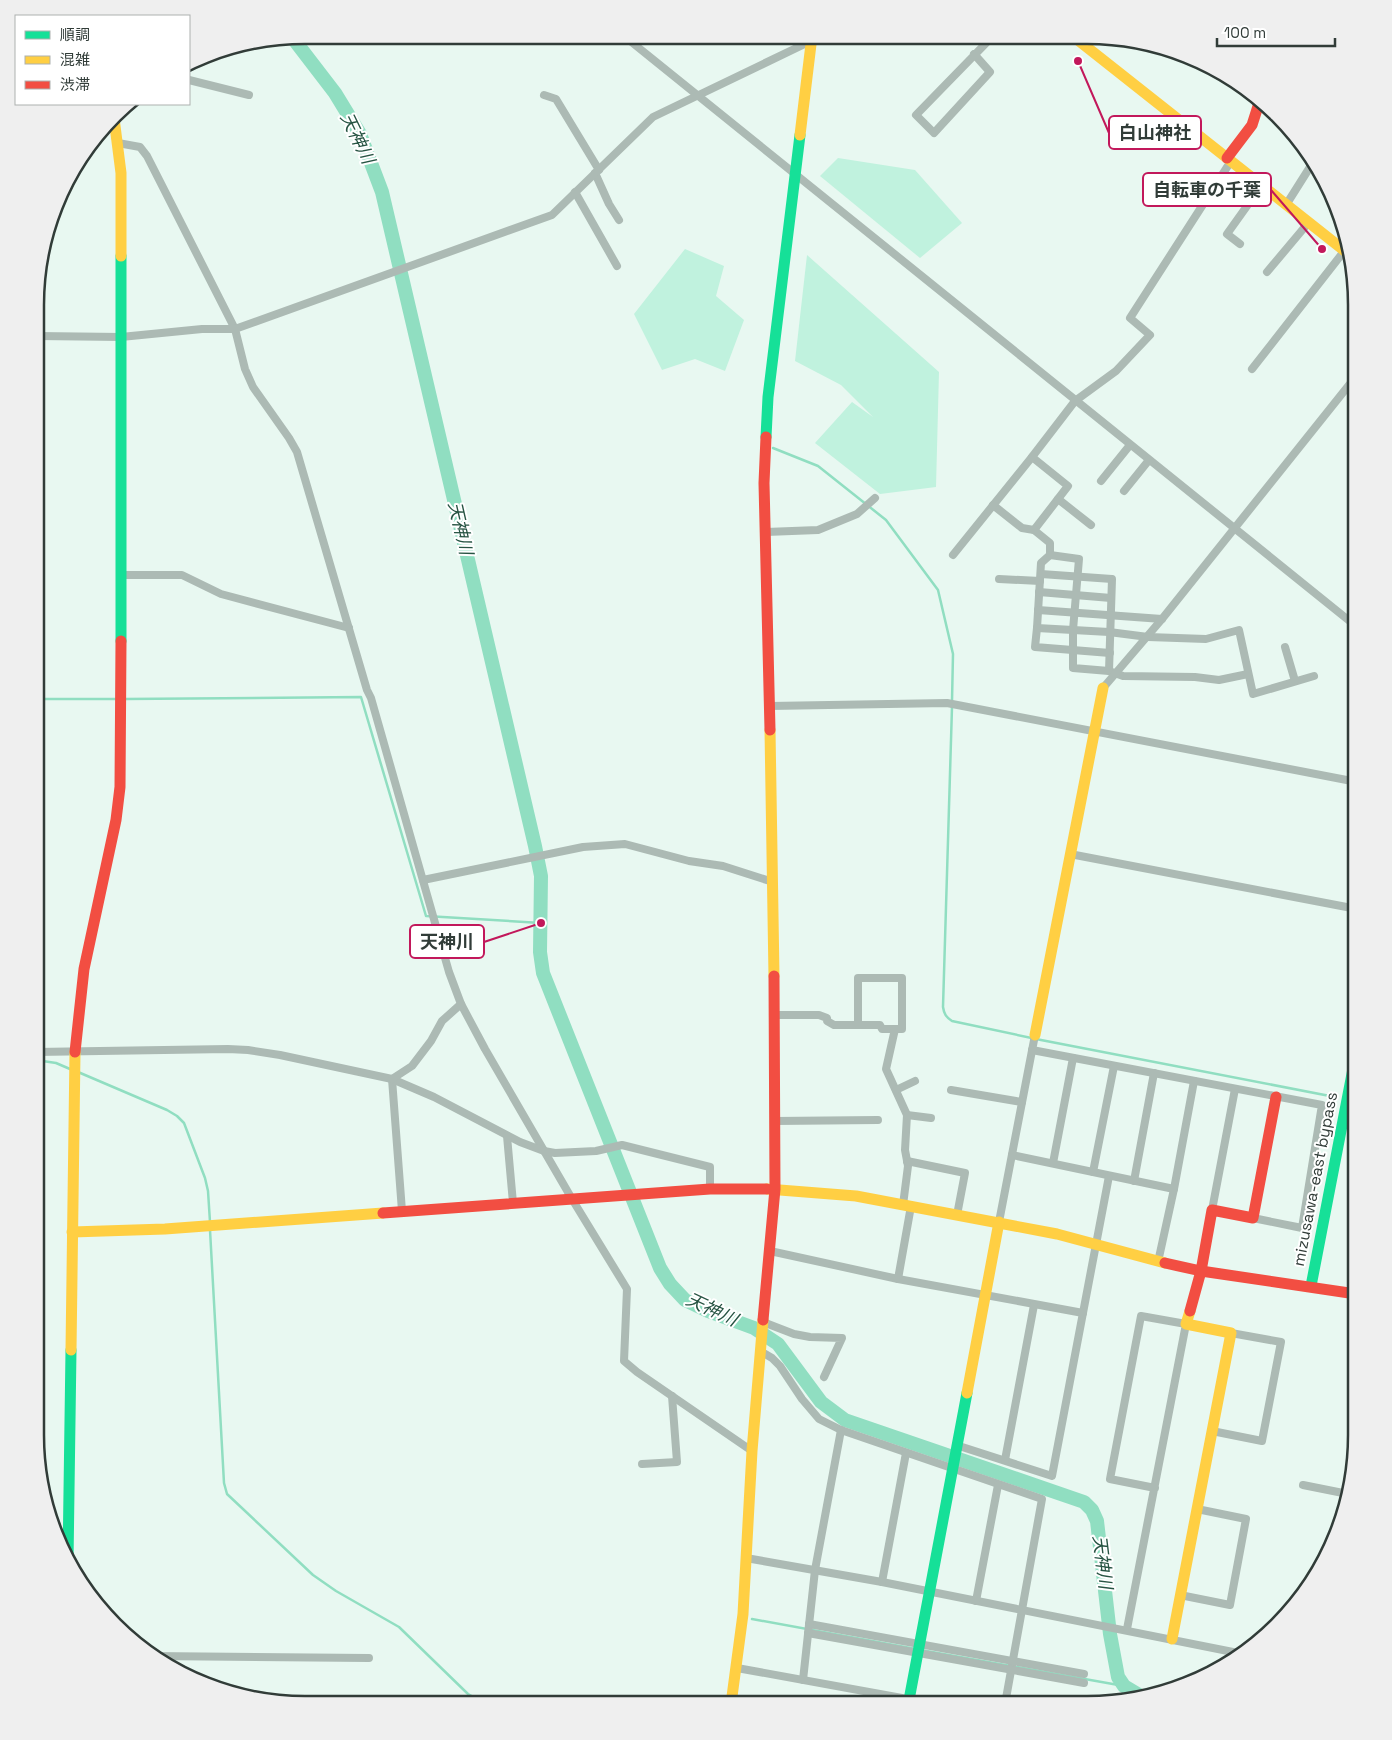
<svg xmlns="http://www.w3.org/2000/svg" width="1392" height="1740" font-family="'Space Grotesk','Noto Sans JP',sans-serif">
<rect width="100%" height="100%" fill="#e8f8f1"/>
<!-- green -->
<g fill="#c0f2de">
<path d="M 838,158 L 915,170 L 962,223 L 920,258 L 820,176 Z"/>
<path d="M 685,249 L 724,266 L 716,296 L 744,320 L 725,371 L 695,359 L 662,370 L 634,314 Z"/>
<path d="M 807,255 L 939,372 L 936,487 L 880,494 L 815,443 L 852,402 L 873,417 L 841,385 L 795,361 Z"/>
</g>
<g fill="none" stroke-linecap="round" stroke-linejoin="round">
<!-- stream -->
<g stroke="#90dec1" stroke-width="2.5">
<path d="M 773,448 L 818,466 L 886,520 L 938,590 L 953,654 L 952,701"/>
<path d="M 36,699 L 117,699"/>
<path d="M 125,699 L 361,697 L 426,916 L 541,923"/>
<path d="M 952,707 L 943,1007 C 944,1014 946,1017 952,1021 L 1041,1040 L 1335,1097"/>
<path d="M 36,1060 L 56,1063 L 70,1069"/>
<path d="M 78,1072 L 167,1110 L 177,1116 L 184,1123 L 205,1178 L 208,1191 L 210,1222"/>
<path d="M 210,1230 L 224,1483 L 227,1494 L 313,1575 L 336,1591 L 399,1627 L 468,1694 L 486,1704"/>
<path d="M 752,1619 L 916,1649"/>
<path d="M 921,1650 L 1124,1686"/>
</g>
<!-- river -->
<path stroke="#90dec1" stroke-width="14" d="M 292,37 L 335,93 L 360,134 L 382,192 L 535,846 L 541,876 L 540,952 L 543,973 L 660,1268 L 670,1284 L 685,1300 L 708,1311 L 754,1328 L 778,1344 L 821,1402 L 845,1420 L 1084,1502 L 1092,1510 L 1097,1521 L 1110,1634 L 1118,1677 L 1124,1686 L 1144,1698"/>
<!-- street -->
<g stroke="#acbab4" stroke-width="8">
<path d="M 624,36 L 1357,627"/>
<path d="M 974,54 L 990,72 L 934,133 L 916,115 L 992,37"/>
<path d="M 189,80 L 249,95"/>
<path d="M 544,95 L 556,99 L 599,170"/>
<path d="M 118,143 L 140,147 L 147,156 L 235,329 L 245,369 L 253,387 L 289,438 L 297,452 L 367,690 L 371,698 L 449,972 L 461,1004 L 485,1049 L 572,1199 L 627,1289 L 624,1361 L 637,1372 L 752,1451"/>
<path d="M 595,173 L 609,204 L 619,220"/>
<path d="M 575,192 L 617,266"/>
<path d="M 1286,205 L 1310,167 L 1322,172"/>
<path d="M 1240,244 L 1227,234 L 1262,185"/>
<path d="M 1267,272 L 1309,222"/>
<path d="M 37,336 L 121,337 L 202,329 L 235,329 L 552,215 L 653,117 L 813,40"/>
<path d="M 1252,369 L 1345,250"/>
<path d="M 1032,457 L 1068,486 L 1034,530"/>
<path d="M 1101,481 L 1130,445"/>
<path d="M 1124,491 L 1149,460"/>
<path d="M 1058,499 L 1091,525"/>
<path d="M 993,505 L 1022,528 L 1034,530 L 1050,543 L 1050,555 L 1041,563 L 1037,628 L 1109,632 L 1148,637 L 1206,639 L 1239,630 L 1253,694 L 1314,676"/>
<path d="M 766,532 L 818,530 L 857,514 L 875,498"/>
<path d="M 953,555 L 1032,457 L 1075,401 L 1116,371 L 1150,335 L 1130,318 L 1231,161"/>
<path d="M 1050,555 L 1079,559 L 1073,630 L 1073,668 L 1109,671"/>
<path d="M 1041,574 L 1112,579 L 1109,671 L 1123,676 L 1195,677 L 1219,680 L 1248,674"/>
<path d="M 121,575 L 182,575 L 221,594 L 349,628"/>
<path d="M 999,579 L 1040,581"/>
<path d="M 1039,592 L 1111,598"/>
<path d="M 1038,610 L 1162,619"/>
<path d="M 1037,628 L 1035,647 L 1110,653"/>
<path d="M 1285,647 L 1295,681"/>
<path d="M 1103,688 L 1162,619 L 1357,375"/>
<path d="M 770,706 L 947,703 L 1357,782"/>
<path d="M 1070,854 L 1357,909"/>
<path d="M 423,880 L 583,847 L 625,844 L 689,861 L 723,866 L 773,882"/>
<path d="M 775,1015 L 819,1015 L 827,1018 L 827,1021 L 834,1025 L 880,1025 L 882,1029 L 902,1029 L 902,978 L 858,978 L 858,1025"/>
<path d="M 895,1029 L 886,1069 L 907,1115 L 905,1150 L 908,1166 L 903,1205"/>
<path d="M 1032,1050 L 1322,1105 L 1302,1228 L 1253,1218"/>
<path d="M 36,1052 L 228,1049 L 248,1050 L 280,1055 L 392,1079 L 434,1097 L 520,1142 L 544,1151 L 555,1153 L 596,1151 L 622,1145 L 710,1167 L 710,1189"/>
<path d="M 392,1079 L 402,1211"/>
<path d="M 392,1079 L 412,1066 L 431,1041 L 442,1021 L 461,1004"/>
<path d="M 896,1090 L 915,1081"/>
<path d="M 951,1090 L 1022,1102"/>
<path d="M 907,1115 L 931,1118"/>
<path d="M 775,1121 L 878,1120"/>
<path d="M 507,1136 L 513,1203"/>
<path d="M 1012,1155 L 1174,1189"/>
<path d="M 907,1161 L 965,1173 L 957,1215"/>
<path d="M 1053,1163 L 1073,1058"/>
<path d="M 1093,1172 L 1114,1066"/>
<path d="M 1134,1181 L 1154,1073"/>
<path d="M 1212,1210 L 1235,1089"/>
<path d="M 999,1222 L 1035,1035"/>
<path d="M 1357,1228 L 1353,1228 L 1357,1213"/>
<path d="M 770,1251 L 898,1279 L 1083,1313"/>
<path d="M 1158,1262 L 1174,1189 L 1194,1081"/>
<path d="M 898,1279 L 911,1206"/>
<path d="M 763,1322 L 794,1334 L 810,1337 L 842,1338 L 824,1377"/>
<path d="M 760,1351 L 772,1358 L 780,1366 L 802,1399 L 819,1419 L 841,1430 L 1042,1499 L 1005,1704"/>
<path d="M 1212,1431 L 1262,1441 L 1281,1342 L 1231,1333"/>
<path d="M 956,1445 L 1052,1476 L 1109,1176"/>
<path d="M 1005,1460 L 1034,1305"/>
<path d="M 642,1464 L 677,1462 L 672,1396"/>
<path d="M 1303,1485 L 1348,1494"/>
<path d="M 746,1558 L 882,1582 L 1243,1654"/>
<path d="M 882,1582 L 906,1453"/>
<path d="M 1180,1595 L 1230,1605 L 1246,1519 L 1197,1509"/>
<path d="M 976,1601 L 998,1485"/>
<path d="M 809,1624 L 1084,1674"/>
<path d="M 1127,1629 L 1186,1324 L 1141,1316 L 1110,1479 L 1155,1488"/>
<path d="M 808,1633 L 1084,1683"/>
<path d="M 151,1656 L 369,1658"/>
<path d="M 737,1668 L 935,1704"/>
<path d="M 803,1680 L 815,1570 L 841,1430"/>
</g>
<!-- fast -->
<g stroke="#16e098" stroke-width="11">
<path d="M 121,256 L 121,641"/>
<path d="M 766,437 L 768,397 L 800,135"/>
<path d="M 1311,1286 L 1357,1048"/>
<path d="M 68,1562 L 71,1350"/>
<path d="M 909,1700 L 967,1393"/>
</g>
<!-- slow -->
<g stroke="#ffcf43" stroke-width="11">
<path d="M 1074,37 L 1350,255"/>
<path d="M 114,118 L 121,173 L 121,256"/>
<path d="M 800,135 L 812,36"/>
<path d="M 770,730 L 774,976"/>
<path d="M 1035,1035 L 1103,688"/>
<path d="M 767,1189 L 856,1196 L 1057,1234 L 1165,1263"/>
<path d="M 72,1232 L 165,1229 L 383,1213"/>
<path d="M 71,1350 L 75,1052"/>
<path d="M 967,1393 L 999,1222"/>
<path d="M 1172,1639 L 1231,1333 L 1186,1324 L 1190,1311"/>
<path d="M 731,1704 L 743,1614 L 752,1451 L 763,1320"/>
</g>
<!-- jam -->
<g stroke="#f24e42" stroke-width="11">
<path d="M 1227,158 L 1252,125 L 1260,100"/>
<path d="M 766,437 L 764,483 L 770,730"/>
<path d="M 75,1052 L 84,969 L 116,820 L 120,787 L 121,641"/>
<path d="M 383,1213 L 710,1189 L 767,1189"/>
<path d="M 1165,1263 L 1201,1271 L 1356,1294"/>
<path d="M 1190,1311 L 1201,1271 L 1212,1210 L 1253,1218 L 1276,1097"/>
<path d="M 763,1320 L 775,1189 L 774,976"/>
</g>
</g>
<g text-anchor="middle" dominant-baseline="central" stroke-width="4" stroke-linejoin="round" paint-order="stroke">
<!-- street labels -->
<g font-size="16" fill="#313c38" stroke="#fff">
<text transform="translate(1315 1179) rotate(-79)">mizusawa-east bypass</text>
</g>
<!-- water labels -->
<g font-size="18" font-style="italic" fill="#275443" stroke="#fff">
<text transform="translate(358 138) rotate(64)">天神川</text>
<text transform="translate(461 528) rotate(77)">天神川</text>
<text transform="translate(712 1309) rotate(25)">天神川</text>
<text transform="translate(1103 1562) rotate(83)">天神川</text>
</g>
</g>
<!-- crop -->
<path d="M0 0H1392V1740H0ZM305 44H1087A261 261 0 0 1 1348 305V1435A261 261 0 0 1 1087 1696H305A261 261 0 0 1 44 1435V305A261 261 0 0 1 305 44Z" fill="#efefef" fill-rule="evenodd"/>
<path fill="none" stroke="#313c38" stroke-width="2.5" d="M305 44H1087A261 261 0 0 1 1348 305V1435A261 261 0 0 1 1087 1696H305A261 261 0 0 1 44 1435V305A261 261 0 0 1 305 44Z"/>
<!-- callouts -->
<path fill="none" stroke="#c2185b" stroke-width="2" d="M1078 61L1109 133M1322 249L1271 190M541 923L484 942"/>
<g fill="#c2185b" stroke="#fff" stroke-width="2">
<circle cx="1078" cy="61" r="5"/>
<circle cx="1322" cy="249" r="5"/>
<circle cx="541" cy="923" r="5"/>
</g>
<g fill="#fff" stroke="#c2185b" stroke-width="2">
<rect x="1109" y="116" width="92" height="33" rx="5"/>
<rect x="1143" y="173" width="128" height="33" rx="5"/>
<rect x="410" y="925" width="74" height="33" rx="5"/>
</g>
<g font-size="18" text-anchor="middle" font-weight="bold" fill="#313c38">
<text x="1155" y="139">白山神社</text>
<text x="1207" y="196">自転車の千葉</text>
<text x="447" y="948">天神川</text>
</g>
<!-- legend -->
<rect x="15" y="15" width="175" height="90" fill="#ffffff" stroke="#adb1af"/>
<rect x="25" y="31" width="25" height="8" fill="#16e098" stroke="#adb1af"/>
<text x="60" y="40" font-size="15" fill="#313c38">順調</text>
<rect x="25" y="56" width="25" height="8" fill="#ffcf43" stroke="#adb1af"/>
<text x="60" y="65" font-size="15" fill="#313c38">混雑</text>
<rect x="25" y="81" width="25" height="8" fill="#f24e42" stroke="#adb1af"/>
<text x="60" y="90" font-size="15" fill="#313c38">渋滞</text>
<!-- scale -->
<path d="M1217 38v8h118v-8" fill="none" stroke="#313c38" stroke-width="2.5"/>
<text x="1224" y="38" font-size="15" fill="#313c38" stroke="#ffffff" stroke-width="4" paint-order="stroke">100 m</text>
</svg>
